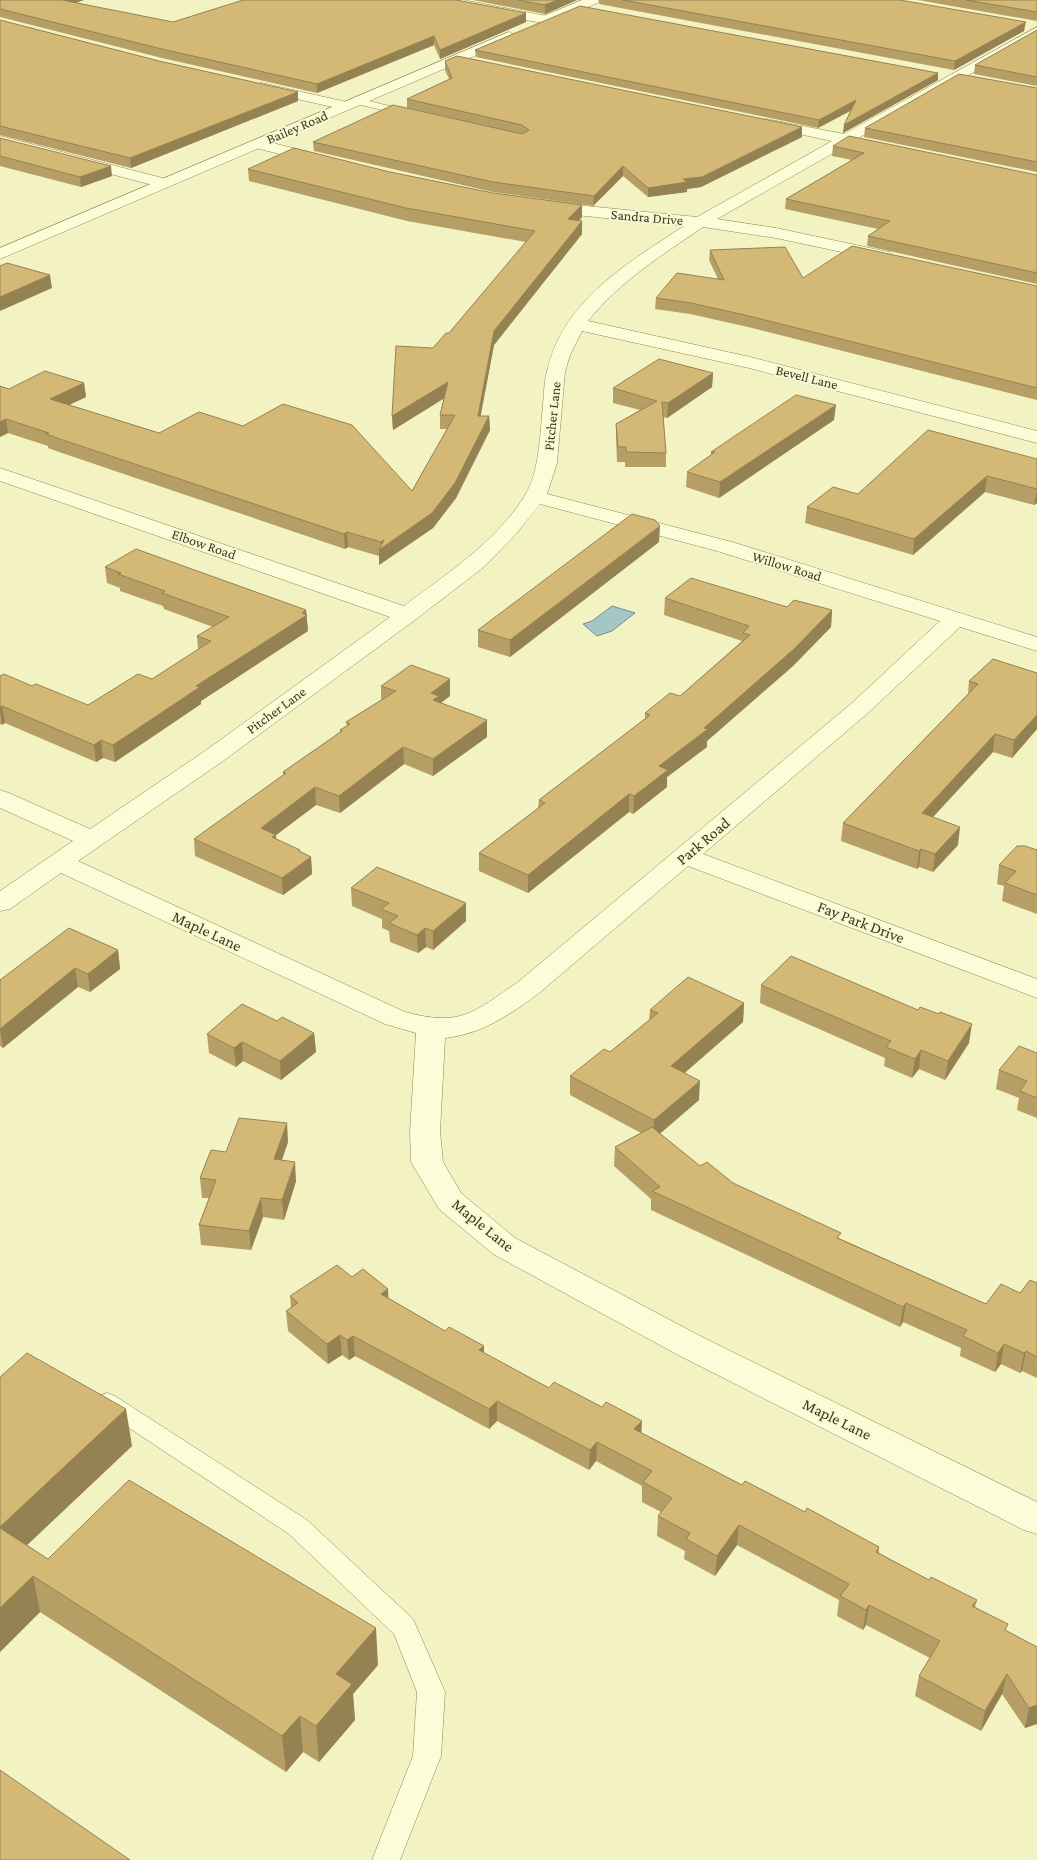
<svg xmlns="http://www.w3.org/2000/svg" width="1037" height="1860" font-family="'Crimson Pro',serif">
<rect width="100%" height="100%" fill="#f3f2c3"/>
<!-- water -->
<path fill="#a6c5c5" stroke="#6b9395" d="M 612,606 L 635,613 L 612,631 L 597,636 L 583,624 L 592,621 Z"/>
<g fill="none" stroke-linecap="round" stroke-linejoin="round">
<defs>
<g id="service">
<path d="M 356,98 L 415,112 L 416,114 L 411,117 L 353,103 L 353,99 Z"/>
<path d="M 107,1393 L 115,1396 L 307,1520 L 413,1619 L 445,1692 L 441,1756 L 400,1860 L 372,1860 L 413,1756 L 417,1692 L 394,1634 L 289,1534 L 99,1408 L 95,1402 L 99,1396 Z"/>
</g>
<g id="minor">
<path d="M 437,0 L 463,0 L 547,16 L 554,20 L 547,24 L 443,4 Z"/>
<path d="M 1037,27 L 1037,36 L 860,137 L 863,141 L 861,144 L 849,144 L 717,219 L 776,228 L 884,251 L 890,252 L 892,256 L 890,260 L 884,261 L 776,238 L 703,227 C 661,256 620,281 588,321 L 750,357 L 1037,431 L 1037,443 L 749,368 L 582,331 L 570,355 L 565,372 L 557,463 L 547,494 L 732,542 L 1037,637 L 1037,651 L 960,627 L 868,713 L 703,854 L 1037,979 L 1037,998 L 688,866 L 538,994 C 509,1015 482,1034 445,1038 L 440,1132 L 443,1162 L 461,1193 L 515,1238 L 704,1338 L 1037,1502 L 1037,1534 L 1024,1530 L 680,1356 L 493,1254 L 439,1209 L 411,1162 L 410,1132 L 416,1033 L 385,1024 L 61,873 L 10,909 L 0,911 L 0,891 L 73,841 L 0,808 L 0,790 L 9,793 L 90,829 L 205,751 L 390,617 L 0,481 L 0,468 L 404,606 C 446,574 495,543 524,497 C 540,472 540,433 543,405 C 544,394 544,382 547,371 C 563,300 628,263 684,226 L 546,212 L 540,210 L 538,207 L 540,204 L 546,202 L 697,217 L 832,141 L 761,126 L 759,123 L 761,120 L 766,119 L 844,134 ZM 540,504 L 717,551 L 940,621 L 852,703 L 518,982 C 473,1013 461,1027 405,1012 L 78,861 L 223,761 L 415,620 L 484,567 L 516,534 Z"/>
<path d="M 262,83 L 351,103 L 353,106 L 351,109 L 346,110 L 257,90 L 255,87 L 257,84 Z"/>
<path d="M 0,136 L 170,180 L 172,183 L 170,186 L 164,188 L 0,145 Z"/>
<path d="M 257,139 L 328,157 L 331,160 L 328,163 L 323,165 L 252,147 L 249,144 L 252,141 Z"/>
</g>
<g id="tertiary">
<path d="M 582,0 L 599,0 L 597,3 L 551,23 L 546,24 L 539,20 L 541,17 Z"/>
<path d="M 509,32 L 516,36 L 514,39 L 0,259 L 0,248 Z"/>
</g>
</defs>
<!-- service casing -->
<use href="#service" stroke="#8f8658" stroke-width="1"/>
<!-- minor casing -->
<use href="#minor" stroke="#8f8658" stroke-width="1"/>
<!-- tertiary casing -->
<use href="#tertiary" stroke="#8f8658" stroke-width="1"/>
<!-- service -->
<use href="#service" fill="#fcfcd8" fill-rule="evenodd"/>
<!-- minor -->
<use href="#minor" fill="#fcfcd8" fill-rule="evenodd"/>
<!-- tertiary -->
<use href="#tertiary" fill="#fcfcd8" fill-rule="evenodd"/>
</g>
<!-- wall -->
<g fill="#b69f65">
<path d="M 0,0 L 84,0 L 75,3 L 173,22 L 526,22 L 440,59 L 434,45 L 317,93 L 162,58 L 0,17 Z"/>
<path d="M 473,0 L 577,0 L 545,14 Z"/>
<path d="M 599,0 L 900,0 L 1024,31 L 954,70 L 599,4 Z"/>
<path d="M 918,0 L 1037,0 L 1037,21 Z"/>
<path d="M 0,20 L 159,61 L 298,92 L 298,101 L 131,168 L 0,135 Z"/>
<path d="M 1037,30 L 1037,86 L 974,74 L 975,65 Z"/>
<path d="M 475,50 L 938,80 L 843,133 L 851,110 L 818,128 L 476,57 Z"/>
<path d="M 445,61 L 802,127 L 802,137 L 701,187 L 687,189 L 687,192 L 648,197 L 623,176 L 593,206 L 493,192 L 314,151 L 313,142 L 522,134 L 407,108 L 407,99 L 449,79 L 445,70 Z"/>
<path d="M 1037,88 L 1037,172 L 864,137 L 865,128 Z"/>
<path d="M 0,138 L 112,176 L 81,187 L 0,166 Z"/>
<path d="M 833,146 L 1037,175 L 1037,284 L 867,246 L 868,236 L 878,229 L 785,209 L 786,199 L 852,160 L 832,156 Z"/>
<path d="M 248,169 L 390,172 L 493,193 L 582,205 L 582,217 L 579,221 L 582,221 L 582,234 L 494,345 L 480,416 L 489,416 L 490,430 L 456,498 L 433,528 L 379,565 L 379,556 L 348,547 L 345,549 L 59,452 L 48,448 L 48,446 L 8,433 L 0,437 L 9,389 L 84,383 L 86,397 L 69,405 L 159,433 L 412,491 L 447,429 L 440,429 L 440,415 L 444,398 L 393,430 L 392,416 L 433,348 L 449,333 L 526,242 L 407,221 L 249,181 Z"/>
<path d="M 710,250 L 803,278 L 1037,286 L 1037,400 L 748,327 L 690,314 L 655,309 L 656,298 L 718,279 L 709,260 Z"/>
<path d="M 713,373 L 712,387 L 667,418 L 663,417 L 666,453 L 666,467 L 625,467 L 625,462 L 617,462 L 616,438 L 616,424 L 640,410 L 613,403 L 613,388 Z"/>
<path d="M 834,420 L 719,498 L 686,487 L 687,472 L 711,455 L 711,452 Z"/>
<path d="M 1037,459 L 1037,503 L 1034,505 L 985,492 L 913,555 L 805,523 L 807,507 L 858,494 Z"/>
<path d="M 659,542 L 510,657 L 478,647 L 478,630 Z"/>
<path d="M 105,567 L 306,610 L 308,631 L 201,701 L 201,704 L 115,762 L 103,758 L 96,762 L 5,723 L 2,725 L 0,724 L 0,676 L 32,686 L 88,705 L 152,679 L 198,650 L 197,636 L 213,627 L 164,609 L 163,606 L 120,591 L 120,588 L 107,583 Z"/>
<path d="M 665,598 L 832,610 L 831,627 L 793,666 L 707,741 L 707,747 L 667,777 L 667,787 L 633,814 L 629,812 L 528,893 L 479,871 L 479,853 L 538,808 L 539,800 L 645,719 L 645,713 L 680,696 L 742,641 L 664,615 Z"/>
<path d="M 1037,673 L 1037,729 L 1012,758 L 993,752 L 933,817 L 958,845 L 933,872 L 919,867 L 917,869 L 841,841 L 843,823 L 968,694 L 969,681 Z"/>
<path d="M 450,679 L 450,696 L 441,703 L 487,737 L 433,776 L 404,764 L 340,813 L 316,805 L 276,835 L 276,839 L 311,857 L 312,874 L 283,895 L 195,856 L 194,839 L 283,776 L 283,772 L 340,732 L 340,730 L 347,726 L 346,722 L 381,700 L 381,686 Z"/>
<path d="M 1037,850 L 1037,914 L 1002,901 L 1004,886 L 997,884 L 999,865 Z"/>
<path d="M 351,888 L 466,921 L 433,950 L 426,947 L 418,953 L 390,942 L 389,931 L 382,928 L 382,919 L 352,906 Z"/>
<path d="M 118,950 L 120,969 L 90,992 L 78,987 L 3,1048 L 0,1046 L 0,980 Z"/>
<path d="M 761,985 L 969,1043 L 945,1080 L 919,1069 L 912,1078 L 884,1066 L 885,1058 L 760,1003 Z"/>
<path d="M 744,1003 L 743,1022 L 685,1073 L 699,1100 L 660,1134 L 700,1166 L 841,1239 L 986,1304 L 1020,1293 L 1037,1283 L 1037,1378 L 1022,1371 L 1020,1373 L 1001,1364 L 995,1372 L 960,1356 L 961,1348 L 903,1322 L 900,1327 L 651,1210 L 651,1199 L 614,1166 L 615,1147 L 641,1133 L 570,1095 L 570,1076 L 610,1052 L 649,1020 L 650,1010 Z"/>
<path d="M 277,1021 L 314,1033 L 316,1052 L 281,1080 L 243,1061 L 236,1067 L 209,1053 L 207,1034 Z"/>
<path d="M 1037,1053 L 1037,1118 L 1017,1110 L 1019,1098 L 996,1089 L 999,1070 Z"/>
<path d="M 288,1142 L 282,1160 L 296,1181 L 284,1220 L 263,1217 L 251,1250 L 201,1245 L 199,1225 L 209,1198 L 202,1198 L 200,1178 L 226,1152 Z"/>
<path d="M 352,1277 L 388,1289 L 388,1298 L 445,1331 L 484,1346 L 484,1353 L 549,1388 L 641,1433 L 742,1485 L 805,1512 L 879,1547 L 879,1553 L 929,1580 L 977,1600 L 975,1607 L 1006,1631 L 1037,1647 L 1037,1724 L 1025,1728 L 1002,1694 L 981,1731 L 915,1696 L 919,1676 L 930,1658 L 866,1625 L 863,1630 L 837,1616 L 839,1600 L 737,1545 L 715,1576 L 684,1559 L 685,1551 L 657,1536 L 658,1516 L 661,1512 L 642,1502 L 642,1486 L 596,1461 L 589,1470 L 497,1421 L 489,1429 L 355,1356 L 349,1360 L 342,1355 L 328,1364 L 288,1331 L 286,1311 L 291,1308 L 290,1296 Z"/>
<path d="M 0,1377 L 132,1446 L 27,1545 L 48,1559 L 378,1665 L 353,1694 L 355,1720 L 319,1762 L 303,1752 L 286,1772 L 40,1612 L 0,1652 Z"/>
</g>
<!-- shaded-wall -->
<g fill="#948253">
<path d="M 59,0 L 84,0 L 60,8 Z"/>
<path d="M 558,0 L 577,0 L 545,14 L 545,5 Z"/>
<path d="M 526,13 L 526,22 L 440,59 L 440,50 Z"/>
<path d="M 1026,22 L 1024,31 L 954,70 L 955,61 Z"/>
<path d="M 434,36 L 434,45 L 317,93 L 317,84 Z"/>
<path d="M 938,73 L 938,80 L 843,133 L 844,125 Z"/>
<path d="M 298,92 L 298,101 L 131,168 L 130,158 Z"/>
<path d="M 856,100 L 856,108 L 818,128 L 819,120 Z"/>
<path d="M 802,127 L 802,137 L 701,187 L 687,189 L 687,192 L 648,197 L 648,188 L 683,179 Z"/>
<path d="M 111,166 L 112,176 L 81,187 L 80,177 Z"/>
<path d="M 623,166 L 623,176 L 593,206 L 594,196 Z"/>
<path d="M 582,205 L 582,217 L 568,231 L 568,219 Z"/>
<path d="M 582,221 L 582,234 L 494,345 L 478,430 L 478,416 L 494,331 Z"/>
<path d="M 50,275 L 52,288 L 0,311 L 0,297 Z"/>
<path d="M 713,373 L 712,387 L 667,418 L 668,403 Z"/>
<path d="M 448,382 L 448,396 L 393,430 L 392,416 Z"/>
<path d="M 84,383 L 86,397 L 52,413 L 50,399 Z"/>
<path d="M 836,405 L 834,420 L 719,498 L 720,482 Z"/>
<path d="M 489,416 L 490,430 L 456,498 L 433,528 L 379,565 L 379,550 L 381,549 L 381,542 Z"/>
<path d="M 6,419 L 8,433 L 0,437 L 0,422 Z"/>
<path d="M 987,476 L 985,492 L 913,555 L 914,539 Z"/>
<path d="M 1037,489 L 1037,503 L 1034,505 L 1037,490 Z"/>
<path d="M 660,526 L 659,542 L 510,657 L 510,640 Z"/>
<path d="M 347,532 L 348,547 L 345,549 L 344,534 Z"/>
<path d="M 306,610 L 308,631 L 201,701 L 201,704 L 115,762 L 113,745 L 196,686 Z"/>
<path d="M 832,610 L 831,627 L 793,666 L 707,741 L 707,747 L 667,777 L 667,787 L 633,814 L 634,796 L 659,766 L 704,728 Z"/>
<path d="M 450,679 L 450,696 L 439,704 L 433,717 L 431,693 Z"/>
<path d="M 2,706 L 5,723 L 2,725 L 0,710 L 0,707 Z"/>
<path d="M 1037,715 L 1037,729 L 1012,758 L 1014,740 Z"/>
<path d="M 487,720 L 487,737 L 433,776 L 433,759 Z"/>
<path d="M 995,734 L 993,752 L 920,831 L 922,813 Z"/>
<path d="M 101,740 L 103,758 L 96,762 L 94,745 Z"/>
<path d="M 403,747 L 404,764 L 340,813 L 339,796 Z"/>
<path d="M 315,787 L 316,805 L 276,835 L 277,852 L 261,828 Z"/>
<path d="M 629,794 L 629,812 L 528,893 L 528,875 Z"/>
<path d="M 960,827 L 958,845 L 933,872 L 935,854 Z"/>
<path d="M 921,849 L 919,867 L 917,869 L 919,851 Z"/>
<path d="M 300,850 L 301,864 L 311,857 L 312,874 L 283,895 L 282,878 L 299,851 Z"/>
<path d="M 466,903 L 466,921 L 433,950 L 433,931 Z"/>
<path d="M 425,928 L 426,947 L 418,953 L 417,935 Z"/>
<path d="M 118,950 L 120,969 L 90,992 L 88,974 Z"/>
<path d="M 75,968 L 78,987 L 3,1048 L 0,1029 Z"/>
<path d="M 744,1003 L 743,1022 L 670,1085 L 671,1066 Z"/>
<path d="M 972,1024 L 969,1043 L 945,1080 L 948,1061 Z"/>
<path d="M 314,1033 L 316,1052 L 281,1080 L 280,1061 Z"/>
<path d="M 242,1042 L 243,1061 L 236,1067 L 234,1048 Z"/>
<path d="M 921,1050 L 919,1069 L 912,1078 L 915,1059 Z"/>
<path d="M 700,1081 L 699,1100 L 653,1139 L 654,1120 Z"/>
<path d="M 287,1123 L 288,1142 L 275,1179 L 274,1159 Z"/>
<path d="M 295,1162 L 296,1181 L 284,1220 L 282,1200 Z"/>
<path d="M 261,1198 L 263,1217 L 251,1250 L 249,1231 Z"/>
<path d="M 388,1289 L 389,1309 L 381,1294 Z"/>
<path d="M 906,1303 L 903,1322 L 900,1327 L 903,1307 Z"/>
<path d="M 340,1335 L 342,1355 L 328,1364 L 327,1344 Z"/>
<path d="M 353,1336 L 355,1356 L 349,1360 L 347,1340 Z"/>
<path d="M 1004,1344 L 1001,1364 L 995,1372 L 998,1353 Z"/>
<path d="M 484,1346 L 484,1366 L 479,1350 Z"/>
<path d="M 1026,1351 L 1022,1371 L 1020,1373 L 1024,1353 Z"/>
<path d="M 497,1401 L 497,1421 L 489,1429 L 489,1409 Z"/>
<path d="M 126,1409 L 132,1446 L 7,1564 L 0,1527 Z"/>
<path d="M 642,1421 L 641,1441 L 634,1429 Z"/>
<path d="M 597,1442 L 596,1461 L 589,1470 L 590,1450 Z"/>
<path d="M 739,1525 L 737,1545 L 715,1576 L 717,1556 Z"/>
<path d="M 33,1576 L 40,1612 L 0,1652 L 0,1608 Z"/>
<path d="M 869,1605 L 866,1625 L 863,1630 L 866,1610 Z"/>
<path d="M 376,1628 L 378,1665 L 353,1694 L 355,1720 L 319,1762 L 316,1726 L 336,1674 Z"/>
<path d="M 1007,1674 L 1002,1694 L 981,1731 L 985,1711 Z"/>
<path d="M 1037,1705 L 1037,1724 L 1025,1728 L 1029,1708 Z"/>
<path d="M 300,1716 L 303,1752 L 286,1772 L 282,1736 Z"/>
</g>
<!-- building -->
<g fill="#d4b976" stroke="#948253">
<path d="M 0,0 L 62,0 L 173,22 L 243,0 L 456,0 L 526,13 L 440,50 L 434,36 L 317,84 L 162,49 L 0,9 Z"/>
<path d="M 517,0 L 558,0 L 545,5 Z"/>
<path d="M 623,0 L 900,0 L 1026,22 L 955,61 Z"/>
<path d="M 966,0 L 1037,0 L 1037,12 Z"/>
<path d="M 580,6 L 938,73 L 844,125 L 856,100 L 819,120 L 475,50 Z"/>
<path d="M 0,20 L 159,61 L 298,92 L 130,158 L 0,126 Z"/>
<path d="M 1037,30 L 1037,77 L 975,65 Z"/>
<path d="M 457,56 L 802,127 L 702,177 L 683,179 L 687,182 L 648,188 L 623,166 L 594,196 L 493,182 L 313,142 L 393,105 L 522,134 L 529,130 L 522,125 L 407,99 L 452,78 L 445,61 Z"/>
<path d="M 959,74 L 1037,88 L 1037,162 L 865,128 Z"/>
<path d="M 849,136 L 1037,175 L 1037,273 L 868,236 L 890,221 L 786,199 L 864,153 L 833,146 Z"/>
<path d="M 0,138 L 111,166 L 80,177 L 0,156 Z"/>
<path d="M 294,148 L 390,172 L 493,193 L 582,205 L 568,219 L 582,221 L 494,331 L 478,416 L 489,416 L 455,483 L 432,513 L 379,550 L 384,540 L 381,542 L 347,532 L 344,534 L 57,438 L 46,434 L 49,433 L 6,419 L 0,422 L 0,386 L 9,389 L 45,371 L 84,383 L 50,399 L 159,433 L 199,412 L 243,426 L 283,404 L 352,425 L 412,491 L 455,415 L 440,415 L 448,382 L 392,416 L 396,346 L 433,348 L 446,333 L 449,333 L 535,231 L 406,208 L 248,169 Z"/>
<path d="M 852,246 L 1037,286 L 1037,388 L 749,316 L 691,303 L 656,298 L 677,273 L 724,280 L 710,250 L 785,247 L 803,278 Z"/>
<path d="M 7,263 L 50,275 L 0,297 L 0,266 Z"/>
<path d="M 659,359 L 713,373 L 668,403 L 662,402 L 666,453 L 626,452 L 626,447 L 618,447 L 616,424 L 657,401 L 613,388 Z"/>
<path d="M 796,395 L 836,405 L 720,482 L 687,472 L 715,452 L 711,452 Z"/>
<path d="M 928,430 L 1037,459 L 1037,489 L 987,476 L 914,539 L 807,507 L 833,487 L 858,494 Z"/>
<path d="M 632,514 L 655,520 L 660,526 L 510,640 L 478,630 Z"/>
<path d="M 136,549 L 306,610 L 302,613 L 307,615 L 196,686 L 200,687 L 113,745 L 101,740 L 94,745 L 2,706 L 0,707 L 0,676 L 4,674 L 32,686 L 36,684 L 88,705 L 138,674 L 152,679 L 211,641 L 197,636 L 229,617 L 162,593 L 165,591 L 118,574 L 121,573 L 105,567 Z"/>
<path d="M 691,578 L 787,607 L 794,600 L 832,610 L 794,649 L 704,728 L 708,729 L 659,766 L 668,770 L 634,796 L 629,794 L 528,875 L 479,853 L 545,803 L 539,800 L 650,715 L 645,713 L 670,693 L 680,696 L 750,635 L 743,633 L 749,626 L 665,598 Z"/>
<path d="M 993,659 L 1037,673 L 1037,715 L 1014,740 L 995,734 L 922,813 L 960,827 L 935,854 L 921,849 L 919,851 L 843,823 L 978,684 L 969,681 Z"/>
<path d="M 411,665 L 450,679 L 431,693 L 439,696 L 433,700 L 487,720 L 433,759 L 403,747 L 339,796 L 315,787 L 261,828 L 276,835 L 272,837 L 300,850 L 299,851 L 311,857 L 282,878 L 194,839 L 286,773 L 283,772 L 342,731 L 340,730 L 350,724 L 346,722 L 396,691 L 381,686 Z"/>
<path d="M 1017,846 L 1025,846 L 1037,850 L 1037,895 L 1005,883 L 1016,871 L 999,865 Z"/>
<path d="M 377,867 L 466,903 L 433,931 L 425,928 L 417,935 L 389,923 L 398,916 L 381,909 L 389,903 L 351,888 Z"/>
<path d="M 69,928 L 118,950 L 88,974 L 75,968 L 0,1029 L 0,980 Z"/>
<path d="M 791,956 L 918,1010 L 920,1007 L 939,1014 L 940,1012 L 972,1024 L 948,1061 L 921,1050 L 915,1059 L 886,1047 L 891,1041 L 761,985 Z"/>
<path d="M 688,977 L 744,1003 L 671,1066 L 700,1081 L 654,1120 L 570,1076 L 604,1049 L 610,1052 L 658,1013 L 650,1010 Z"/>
<path d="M 242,1004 L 277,1021 L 282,1017 L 314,1033 L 280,1061 L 242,1042 L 234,1048 L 207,1034 Z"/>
<path d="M 1019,1046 L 1037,1053 L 1037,1098 L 1020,1091 L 1027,1081 L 999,1070 Z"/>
<path d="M 239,1118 L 287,1123 L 274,1159 L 295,1162 L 282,1200 L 261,1198 L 249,1231 L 199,1225 L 216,1180 L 200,1178 L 211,1150 L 226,1152 Z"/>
<path d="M 652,1127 L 700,1166 L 707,1162 L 733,1183 L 841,1233 L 837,1238 L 986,1304 L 1001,1284 L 1020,1293 L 1030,1280 L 1037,1283 L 1037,1357 L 1026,1351 L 1024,1353 L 1004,1344 L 998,1353 L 963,1336 L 967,1330 L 906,1303 L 903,1307 L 652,1191 L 660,1187 L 615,1147 Z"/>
<path d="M 337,1265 L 352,1277 L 363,1269 L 388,1289 L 381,1294 L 445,1331 L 449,1327 L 484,1346 L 479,1350 L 549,1388 L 554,1382 L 602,1407 L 606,1402 L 642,1421 L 634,1429 L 742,1485 L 745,1481 L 805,1512 L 807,1508 L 879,1547 L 876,1552 L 929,1580 L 931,1577 L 977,1600 L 972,1606 L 1008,1624 L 1005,1630 L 1037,1647 L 1037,1705 L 1029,1708 L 1007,1674 L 985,1711 L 919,1676 L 940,1641 L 869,1605 L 866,1610 L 840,1596 L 849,1584 L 739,1525 L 717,1556 L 686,1539 L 690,1533 L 658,1516 L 672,1498 L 643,1482 L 652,1471 L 597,1442 L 590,1450 L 497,1401 L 489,1409 L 353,1336 L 347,1340 L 340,1335 L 327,1344 L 286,1311 L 298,1303 L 290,1296 Z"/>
<path d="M 27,1353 L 126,1409 L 0,1527 L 0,1377 Z"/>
<path d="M 129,1480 L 376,1628 L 336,1674 L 352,1684 L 316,1726 L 300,1716 L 282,1736 L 33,1576 L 0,1608 L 0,1528 L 48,1559 Z"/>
<path d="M 0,1770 L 130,1860 L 0,1860 Z"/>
</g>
<g text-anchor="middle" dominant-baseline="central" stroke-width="4" stroke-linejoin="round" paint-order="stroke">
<!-- far-street labels -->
<g font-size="14" fill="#3e371d" stroke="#f9f9d4">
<text transform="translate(297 127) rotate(-23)">Bailey Road</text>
<text transform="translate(647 217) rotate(5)">Sandra Drive</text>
<text transform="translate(807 377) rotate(14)">Bevell Lane</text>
<text transform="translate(552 416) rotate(-84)">Pitcher Lane</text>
<text transform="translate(204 544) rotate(19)">Elbow Road</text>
<text transform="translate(787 566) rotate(17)">Willow Road</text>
<text transform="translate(276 710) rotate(-36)">Pitcher Lane</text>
</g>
<!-- street labels -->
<g font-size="16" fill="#3e371d" stroke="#f9f9d4">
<text transform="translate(703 841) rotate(-40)">Park Road</text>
<text transform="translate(861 922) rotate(21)">Fay Park Drive</text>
<text transform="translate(207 931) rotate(25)">Maple Lane</text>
<text transform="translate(483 1225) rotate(39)">Maple Lane</text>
<text transform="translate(837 1419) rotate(26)">Maple Lane</text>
</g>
</g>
</svg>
